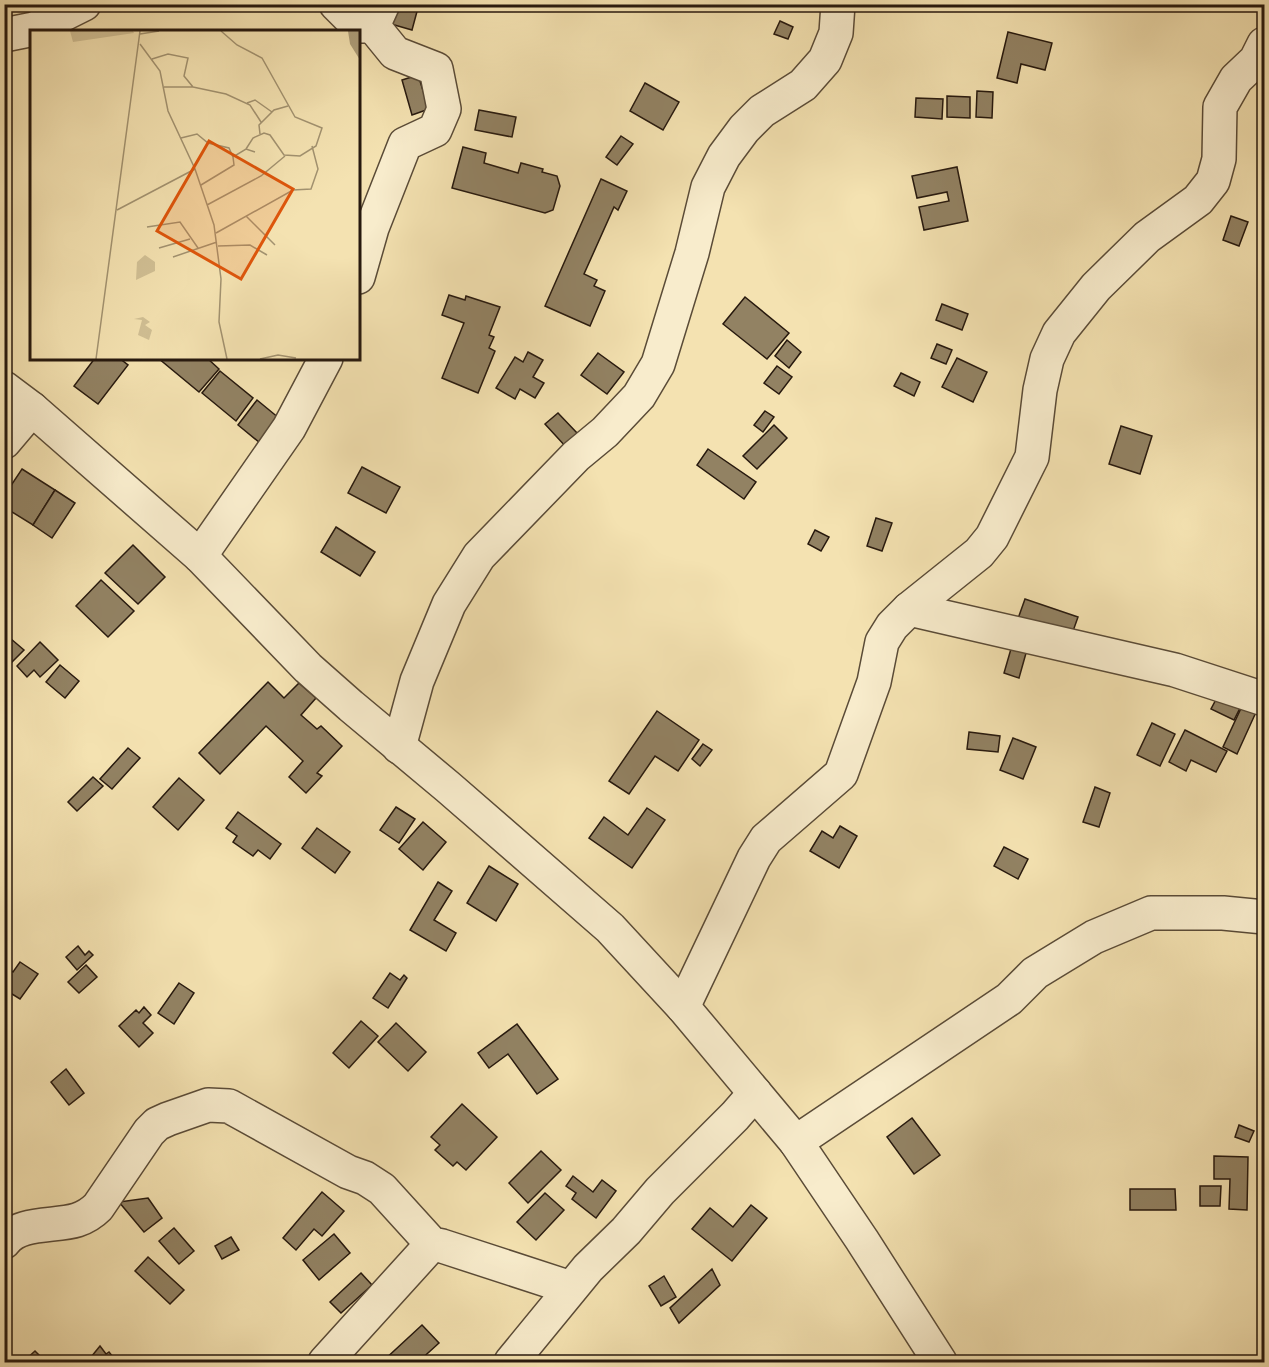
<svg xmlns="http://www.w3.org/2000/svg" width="1269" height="1367" font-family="'IM FELL DW Pica',serif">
<rect width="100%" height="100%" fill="#f4e2b1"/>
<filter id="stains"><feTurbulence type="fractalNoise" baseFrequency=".00333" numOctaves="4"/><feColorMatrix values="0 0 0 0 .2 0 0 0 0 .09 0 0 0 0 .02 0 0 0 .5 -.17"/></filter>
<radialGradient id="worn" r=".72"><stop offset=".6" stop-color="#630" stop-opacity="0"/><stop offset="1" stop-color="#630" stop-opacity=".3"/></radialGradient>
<!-- building -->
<g fill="#928263" stroke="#27190e" stroke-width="1.5">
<path d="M 397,4 L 419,4 L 412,30 L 391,24 Z"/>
<path d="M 780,4 L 797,4 L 795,11 L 779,6 Z"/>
<path d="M 780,21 L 793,27 L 788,39 L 774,34 Z"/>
<path d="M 1008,32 L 1052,43 L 1045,70 L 1021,64 L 1017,83 L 997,78 Z"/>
<path d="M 418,75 L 429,109 L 412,115 L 402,80 Z"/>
<path d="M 645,83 L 679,102 L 663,130 L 630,111 Z"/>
<path d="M 977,91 L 993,92 L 992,118 L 976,117 Z"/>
<path d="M 947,96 L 970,97 L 970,118 L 947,117 Z"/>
<path d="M 916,98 L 943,99 L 942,119 L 915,117 Z"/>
<path d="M 479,110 L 516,117 L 512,137 L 475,130 Z"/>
<path d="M 621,136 L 633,144 L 617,165 L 606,157 Z"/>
<path d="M 463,147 L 486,153 L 484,163 L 518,173 L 521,163 L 543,169 L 542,172 L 557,176 L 560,186 L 553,210 L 545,213 L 452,188 Z"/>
<path d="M 957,167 L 968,221 L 924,230 L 919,207 L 949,201 L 947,192 L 917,198 L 912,176 Z"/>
<path d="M 601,179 L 627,191 L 618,210 L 614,207 L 584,274 L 597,280 L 594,286 L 605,291 L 590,326 L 545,306 Z"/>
<path d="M 1231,216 L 1248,222 L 1239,246 L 1223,240 Z"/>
<path d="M 449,295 L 465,300 L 466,296 L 500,307 L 489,335 L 494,337 L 489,348 L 495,351 L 478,393 L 442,378 L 464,323 L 442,315 Z"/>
<path d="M 745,297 L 789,333 L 767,359 L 723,324 Z"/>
<path d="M 942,304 L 968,314 L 962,330 L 936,320 Z"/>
<path d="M 787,340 L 801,352 L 789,368 L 775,356 Z"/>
<path d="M 937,344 L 952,350 L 946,364 L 931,358 Z"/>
<path d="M 528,352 L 543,360 L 533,377 L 544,383 L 535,398 L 520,389 L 515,399 L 496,388 L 515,357 L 523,362 Z"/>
<path d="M 598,353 L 624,372 L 607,394 L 581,375 Z"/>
<path d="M 95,358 L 119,358 L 128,365 L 98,404 L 74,386 Z"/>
<path d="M 158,358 L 207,358 L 219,369 L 199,392 Z"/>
<path d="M 957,358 L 987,372 L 973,402 L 942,387 Z"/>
<path d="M 777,366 L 792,377 L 779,394 L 764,383 Z"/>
<path d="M 220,371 L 253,398 L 236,421 L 202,393 Z"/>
<path d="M 901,373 L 920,382 L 914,396 L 894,386 Z"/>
<path d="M 257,400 L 285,423 L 265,447 L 238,425 Z"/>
<path d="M 765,411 L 774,417 L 763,432 L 754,425 Z"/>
<path d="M 558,413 L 578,434 L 566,447 L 545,424 Z"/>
<path d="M 774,425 L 787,438 L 757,469 L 743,456 Z"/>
<path d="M 1121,426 L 1152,436 L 1140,474 L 1109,464 Z"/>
<path d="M 708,449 L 756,482 L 744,499 L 697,465 Z"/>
<path d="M 362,467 L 400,487 L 386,513 L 348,493 Z"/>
<path d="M 22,469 L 55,490 L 33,525 L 4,507 L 4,496 Z"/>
<path d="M 55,490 L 75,503 L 52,538 L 33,525 Z"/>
<path d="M 876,518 L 892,523 L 882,551 L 867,546 Z"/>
<path d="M 336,527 L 375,552 L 360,576 L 321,552 Z"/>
<path d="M 815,530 L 829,537 L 821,551 L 808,544 Z"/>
<path d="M 133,545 L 165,577 L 138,604 L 105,573 Z"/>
<path d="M 101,580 L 134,611 L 108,637 L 76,606 Z"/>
<path d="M 1025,599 L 1078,617 L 1072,634 L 1015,627 Z"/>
<path d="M 4,633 L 24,650 L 4,670 Z"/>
<path d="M 40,642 L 58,660 L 40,677 L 34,670 L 27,677 L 17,666 Z"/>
<path d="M 1013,642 L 1028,646 L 1019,678 L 1004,673 Z"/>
<path d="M 60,665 L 79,681 L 65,698 L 46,682 Z"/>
<path d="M 268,682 L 284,698 L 299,683 L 316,698 L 301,715 L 317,729 L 321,726 L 342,746 L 317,773 L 322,776 L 306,793 L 289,777 L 303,761 L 266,726 L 220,774 L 199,753 Z"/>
<path d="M 1220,692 L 1242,704 L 1234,720 L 1211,709 Z"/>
<path d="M 1243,704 L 1257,710 L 1237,754 L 1223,747 Z"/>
<path d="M 657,711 L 699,740 L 678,771 L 655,756 L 629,794 L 609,781 Z"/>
<path d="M 1152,723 L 1175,734 L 1160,766 L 1137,755 Z"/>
<path d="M 1185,730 L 1227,751 L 1216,772 L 1191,760 L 1186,771 L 1169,762 Z"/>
<path d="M 969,732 L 1000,736 L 998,752 L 967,749 Z"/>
<path d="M 1013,738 L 1036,747 L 1023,779 L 1000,770 Z"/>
<path d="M 703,744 L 712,750 L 700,766 L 692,759 Z"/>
<path d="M 128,748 L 140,758 L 112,789 L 100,779 Z"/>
<path d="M 93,777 L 103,786 L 77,811 L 68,802 Z"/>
<path d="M 179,778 L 204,800 L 178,830 L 153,807 Z"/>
<path d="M 1095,787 L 1110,793 L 1099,827 L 1083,822 Z"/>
<path d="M 396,807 L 415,819 L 399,843 L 380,830 Z"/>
<path d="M 647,808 L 665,820 L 632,868 L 589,838 L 604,817 L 628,835 Z"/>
<path d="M 238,812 L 281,844 L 270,859 L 258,850 L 253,856 L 233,842 L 237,836 L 226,828 Z"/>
<path d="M 423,822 L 446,842 L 423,870 L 399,849 Z"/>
<path d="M 840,826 L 857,836 L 839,868 L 810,851 L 822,831 L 833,838 Z"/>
<path d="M 317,828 L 350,852 L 335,873 L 302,848 Z"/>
<path d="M 1004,847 L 1028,859 L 1018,879 L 994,866 Z"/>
<path d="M 489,866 L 518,884 L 496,921 L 467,903 Z"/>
<path d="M 438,882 L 452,891 L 434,920 L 456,933 L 446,951 L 410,930 Z"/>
<path d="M 78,946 L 85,955 L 89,951 L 93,955 L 77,970 L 66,957 Z"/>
<path d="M 20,962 L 38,974 L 20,999 L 4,989 L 4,970 L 6,967 L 13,972 Z"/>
<path d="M 86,965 L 97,977 L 79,993 L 68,982 Z"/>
<path d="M 390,973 L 400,980 L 404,975 L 407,978 L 388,1008 L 373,998 Z"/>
<path d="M 179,983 L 194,993 L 174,1024 L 158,1013 Z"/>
<path d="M 144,1007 L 151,1015 L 143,1023 L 153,1033 L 139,1047 L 119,1026 L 136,1010 L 139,1013 Z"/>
<path d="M 361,1021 L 378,1036 L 349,1068 L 333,1053 Z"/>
<path d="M 396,1023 L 426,1052 L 408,1071 L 378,1042 Z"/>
<path d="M 517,1024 L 558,1079 L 537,1094 L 508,1054 L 489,1068 L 478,1053 Z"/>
<path d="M 66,1069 L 84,1093 L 69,1105 L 51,1082 Z"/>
<path d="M 462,1104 L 497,1137 L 466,1170 L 457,1162 L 453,1166 L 435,1150 L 440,1145 L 431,1137 Z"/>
<path d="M 912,1118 L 940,1155 L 914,1174 L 887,1137 Z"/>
<path d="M 1239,1125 L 1254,1131 L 1249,1142 L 1235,1137 Z"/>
<path d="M 541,1151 L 561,1170 L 528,1203 L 509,1183 Z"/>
<path d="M 1214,1156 L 1248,1157 L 1247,1210 L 1229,1209 L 1230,1179 L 1214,1179 Z"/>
<path d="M 573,1176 L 593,1192 L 602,1180 L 616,1191 L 596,1218 L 572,1199 L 576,1193 L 566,1186 Z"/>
<path d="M 1200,1186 L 1221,1186 L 1220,1206 L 1200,1206 Z"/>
<path d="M 1130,1189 L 1175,1189 L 1176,1210 L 1130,1210 Z"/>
<path d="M 322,1192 L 344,1211 L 322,1236 L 314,1229 L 296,1250 L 283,1238 Z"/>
<path d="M 545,1193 L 564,1210 L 536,1240 L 517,1222 Z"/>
<path d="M 148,1198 L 162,1218 L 144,1232 L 119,1202 Z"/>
<path d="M 751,1205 L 767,1218 L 732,1261 L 692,1229 L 710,1208 L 733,1227 Z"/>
<path d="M 174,1228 L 194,1251 L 179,1264 L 159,1241 Z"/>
<path d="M 334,1234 L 350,1253 L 319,1280 L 303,1260 Z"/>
<path d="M 231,1237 L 239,1250 L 222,1259 L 215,1246 Z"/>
<path d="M 148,1257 L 184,1290 L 170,1304 L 135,1271 Z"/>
<path d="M 712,1269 L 720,1285 L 679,1323 L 670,1308 Z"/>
<path d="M 361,1273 L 372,1285 L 341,1313 L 330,1302 Z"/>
<path d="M 664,1276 L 676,1297 L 661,1306 L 649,1286 Z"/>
<path d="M 422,1325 L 439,1343 L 418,1362 L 382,1362 Z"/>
<path d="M 100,1346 L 106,1354 L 109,1352 L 113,1357 L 108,1362 L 87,1362 Z"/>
<path d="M 35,1351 L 46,1362 L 23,1362 Z"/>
</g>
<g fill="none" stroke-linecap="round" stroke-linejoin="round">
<defs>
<g id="street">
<path d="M 336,4 L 358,26 L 373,26 L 383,4"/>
<path d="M 4,35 L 34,29 L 84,4"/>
<path d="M 358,277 L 372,228 L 405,144 L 435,130 L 444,109 L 436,69 L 395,53 L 373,26"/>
<path d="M 4,388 L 32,409 L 200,556 L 308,668 L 351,706 L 448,787 L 610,928 L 683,1007 L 796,1142 L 862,1240 L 940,1362"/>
<path d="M 4,442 L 32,409"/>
<path d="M 200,556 L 289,428 L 326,358"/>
<path d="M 909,609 L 1175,670 L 1264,699"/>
<path d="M 399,747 L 417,681 L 449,604 L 479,556 L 576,456 L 605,432 L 639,396 L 658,364 L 692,253 L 708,187 L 724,156 L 744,129 L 762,111 L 803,85 L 825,60 L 836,33 L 838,4"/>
<path d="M 683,1007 L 754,858 L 766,839 L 841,774 L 874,682 L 882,642 L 892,626 L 909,609 L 979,553 L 992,537 L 1032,457 L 1040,390 L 1047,359 L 1059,333 L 1096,287 L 1147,237 L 1198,200 L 1213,181 L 1219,159 L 1220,107 L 1236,79 L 1256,60 L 1264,44"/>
<path d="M 796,1142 L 1009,999 L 1035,973 L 1094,937 L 1151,913 L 1223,913 L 1264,917"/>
<path d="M 4,1242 C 19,1221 55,1227 77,1220 C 86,1217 92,1213 98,1207 L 149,1132 L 157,1124 L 168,1119 L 208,1105 L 229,1106 L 348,1172 L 365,1178 L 382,1189 L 432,1244 L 442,1246 L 571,1288"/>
<path d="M 325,1362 L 432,1244"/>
<path d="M 511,1362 L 588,1268 L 626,1231 L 660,1191 L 735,1116 L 755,1093"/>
</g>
</defs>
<!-- street casing -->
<use href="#street" stroke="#5a4b37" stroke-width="36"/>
<!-- street -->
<use href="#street" stroke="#f8eccc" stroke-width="33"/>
</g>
<!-- overview -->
<g transform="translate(30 30)">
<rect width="330" height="330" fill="#f4e2b1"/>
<path d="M 40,1 L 103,1 L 104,3 L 43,12 ZM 115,225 L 125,232 L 125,241 L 106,250 L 107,232 ZM 113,287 L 120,292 L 115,295 L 122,300 L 119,310 L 108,305 L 112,290 L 104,289 Z" fill="#d1c095"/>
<path d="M 318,1 L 330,1 L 330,30 L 320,14 Z" fill="#ae9e7a"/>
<path fill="none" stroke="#a29270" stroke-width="1.5" d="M 191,1 L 207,15 L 232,28 L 265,87 L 292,98 L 286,116 L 270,126 L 254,125 L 240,105 L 234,103 L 223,108 L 216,119M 110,4 L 129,1M 110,14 L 130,41 L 138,81 L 165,139 L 184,195 L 191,249 L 189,292 L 197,329M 122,29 L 138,24 L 158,28 L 154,46 L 163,57M 134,57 L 163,57 L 196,64 L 220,75 L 231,92M 217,73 L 225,70 L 242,82M 230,104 L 229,95 L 244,80 L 258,76M 151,108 L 167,104 L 178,113 L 199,118 L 203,127 L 216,119 L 225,122M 171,155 L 204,135 L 203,127M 177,175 L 231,146 L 255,126M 87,180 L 165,139M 216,186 L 245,215M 117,197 L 150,192 L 168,218M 186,203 L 263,160 L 281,159 L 288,139 L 282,116M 188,216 L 220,215 L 237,225M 129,218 L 160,209M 143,227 L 187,212M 66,329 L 110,1M 230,329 L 248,325 L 266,328"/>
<path fill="#de560c" fill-opacity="0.15" stroke="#de560c" stroke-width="3" d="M 179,111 L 263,159 L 211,249 L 127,201 Z"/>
<rect width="330" height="330" fill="none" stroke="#27190e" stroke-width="3"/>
</g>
<!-- margin -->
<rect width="1269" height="1367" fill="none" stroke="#f4e2b1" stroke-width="24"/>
<rect x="6" y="6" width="1257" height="1355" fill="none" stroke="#27190e" stroke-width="3"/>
<rect x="12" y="12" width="1245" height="1343" fill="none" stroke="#27190e" stroke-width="1.5"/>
<rect width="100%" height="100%" filter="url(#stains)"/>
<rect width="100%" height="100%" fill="url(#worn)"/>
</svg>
